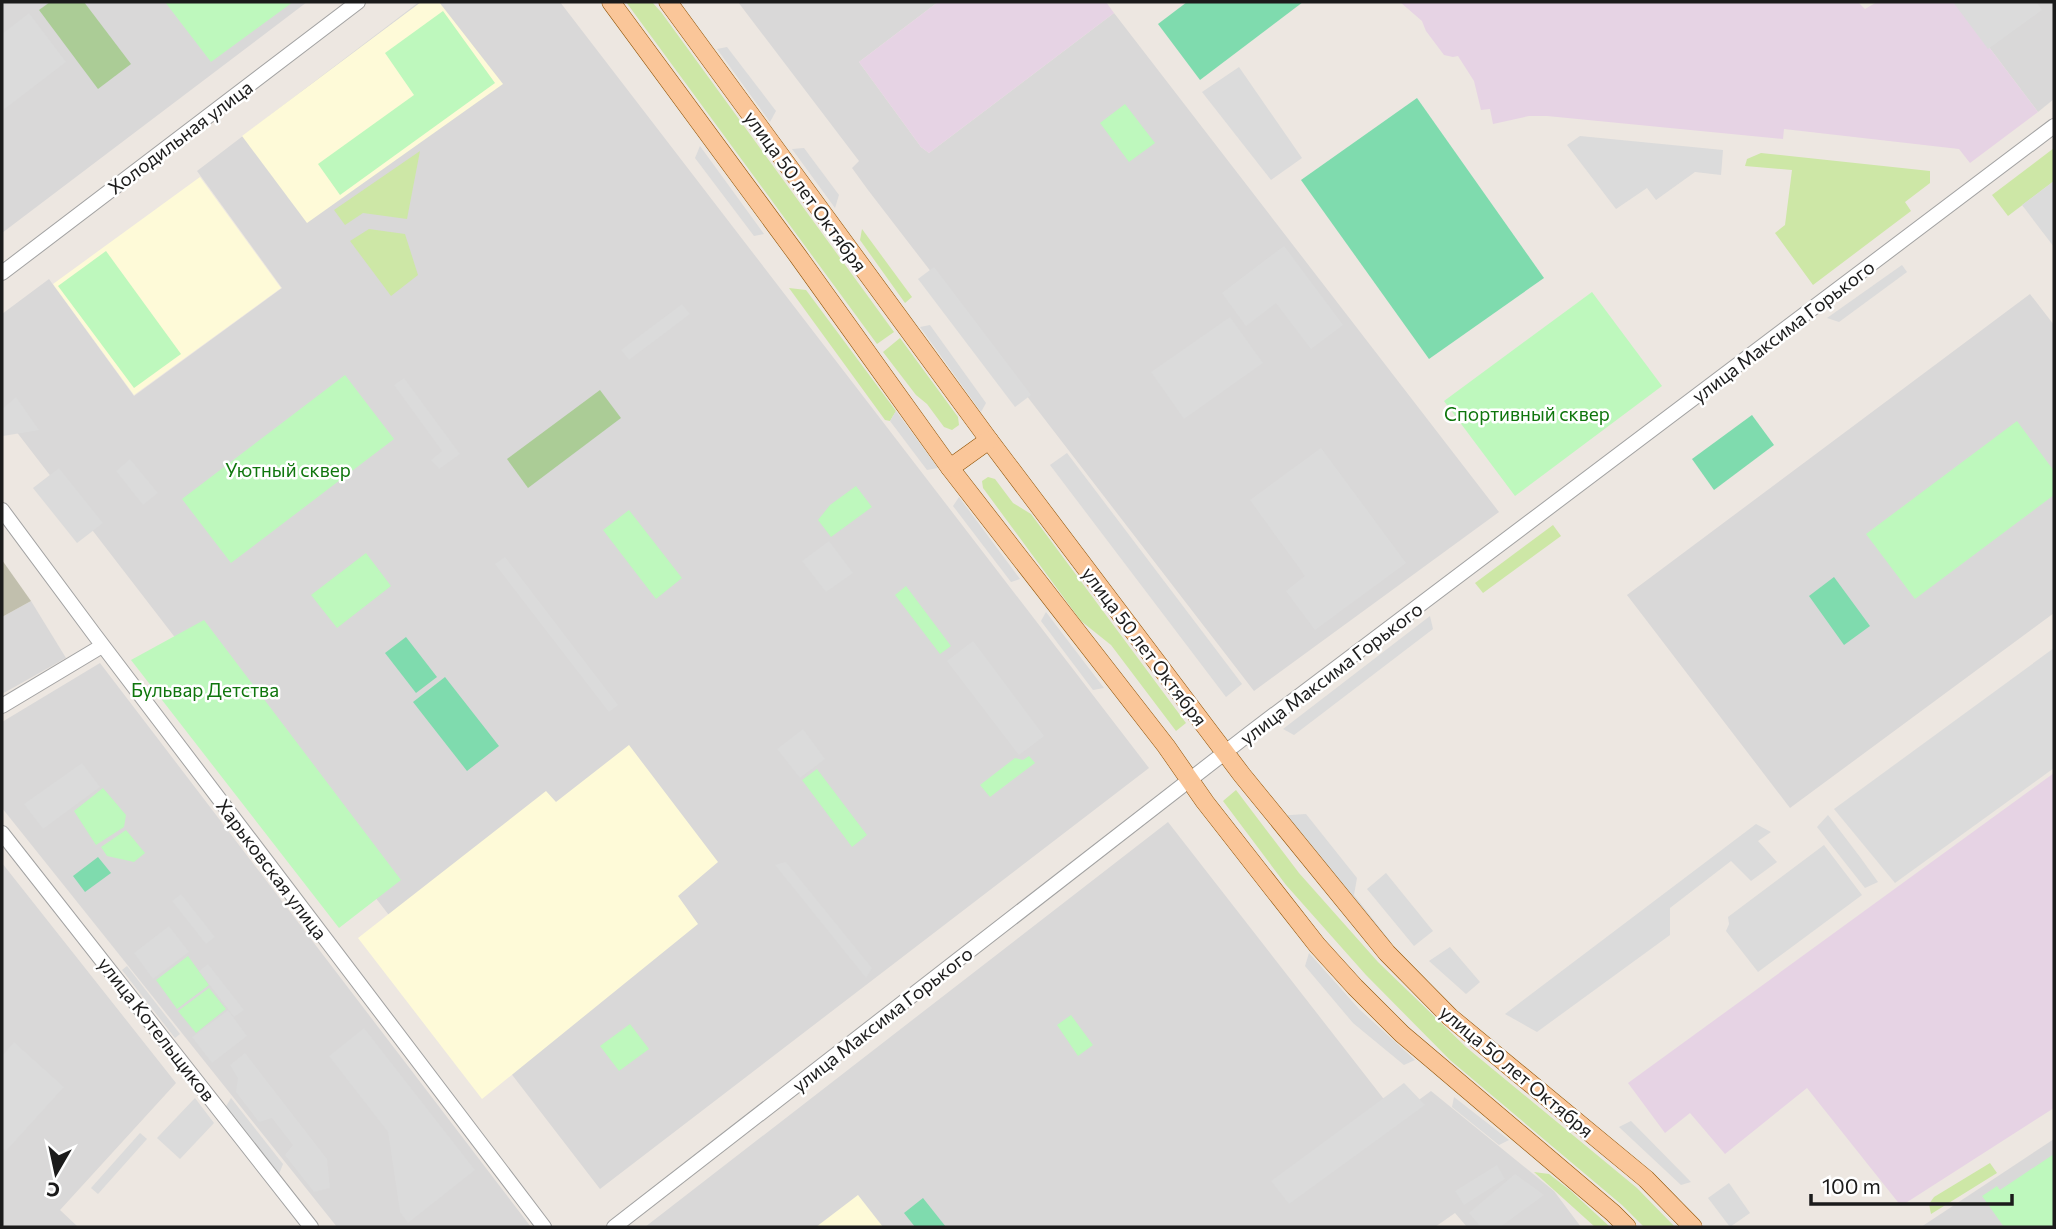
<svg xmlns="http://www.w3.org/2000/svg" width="2056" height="1229" font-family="Commissioner,sans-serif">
<rect width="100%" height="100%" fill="#ede7e1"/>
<!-- residential -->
<g fill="#d9d8d8">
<path d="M 2,2 L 307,2 L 2,233 Z"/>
<path d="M 419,2 L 560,2 L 1149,768 L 600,1189 L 2,413 L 2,314 L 49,279 L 134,396 L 282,288 L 197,171 Z"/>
<path d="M 738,2 L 938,2 L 859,62 L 921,147 L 929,153 L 1114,13 L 1499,512 L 1254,691 L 868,190 L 852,168 L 859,161 Z"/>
<path d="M 1955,2 L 2054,2 L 2054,99 L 2038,112 Z"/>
<path d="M 2030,294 L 2054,325 L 2054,613 L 1790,808 L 1627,595 Z"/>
<path d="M 31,601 L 66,658 L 2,694 L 2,617 Z"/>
<path d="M 100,663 L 531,1227 L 337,1227 L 2,808 L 2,722 Z"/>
<path d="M 1168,822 L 1397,1116 L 1431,1091 L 1554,1191 L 1581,1227 L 1467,1227 L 1455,1213 L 1435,1227 L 645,1227 Z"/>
<path d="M 2,863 L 176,1083 L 60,1210 L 78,1227 L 2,1227 Z"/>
<path d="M 2054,1139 L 2054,1227 L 1921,1227 Z"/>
</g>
<!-- industrial -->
<g fill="#e6d3e4">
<path d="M 938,2 L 1106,2 L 1114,13 L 929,153 L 921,147 L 859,62 Z"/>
<path d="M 1386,2 L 1858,2 L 1865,9 L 1877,2 L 1955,2 L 2038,112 L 1970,163 L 1959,149 L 1784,129 L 1783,139 L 1547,116 L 1529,116 L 1493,124 L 1490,109 L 1481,110 L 1474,81 L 1458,56 L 1453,57 L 1444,55 L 1426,31 L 1422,21 L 1400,2 Z"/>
<path d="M 2054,773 L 2054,1108 L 1901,1206 L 1807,1088 L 1725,1154 L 1690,1113 L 1665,1133 L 1628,1083 Z"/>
</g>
<!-- education -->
<g fill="#fefad8">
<path d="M 421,2 L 439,2 L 503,84 L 307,223 L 242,136 Z"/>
<path d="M 200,177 L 281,288 L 134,395 L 53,284 Z"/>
<path d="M 629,745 L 718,862 L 678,896 L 698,924 L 482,1099 L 358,938 L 546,791 L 556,802 Z"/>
<path d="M 858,1195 L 883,1227 L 816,1227 Z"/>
</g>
<!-- construction -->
<path fill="#c1bfad" d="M 2,560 L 31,601 L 2,617 Z"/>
<!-- grass -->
<g fill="#cde7a6">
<path d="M 626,2 L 652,2 L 661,12 L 894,332 L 877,344 Z"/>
<path d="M 2054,148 L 2054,181 L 2008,216 L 1992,195 Z"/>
<path d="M 420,151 L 407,219 L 363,213 L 345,225 L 334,210 Z"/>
<path d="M 1761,153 L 1930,171 L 1930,183 L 1905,202 L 1911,211 L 1813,285 L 1775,233 L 1785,225 L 1792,170 L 1745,166 L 1747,159 Z"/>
<path d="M 369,229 L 405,234 L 418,275 L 391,296 L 350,241 Z"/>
<path d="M 862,229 L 912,297 L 905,303 L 860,240 Z"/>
<path d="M 789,288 L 806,290 L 896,411 L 890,421 L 885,420 Z"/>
<path d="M 900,338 L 958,417 L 959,425 L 952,430 L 944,427 L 927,404 L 916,395 L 883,352 Z"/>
<path d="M 988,477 L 995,479 L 1013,503 L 1031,514 L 1186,723 L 1176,731 L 1111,645 L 1081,621 L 983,488 L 982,481 Z"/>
<path d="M 1553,525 L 1561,536 L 1483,593 L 1475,583 Z"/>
<path d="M 1236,790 L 1299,873 L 1378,962 L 1466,1047 L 1637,1188 L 1675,1227 L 1644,1227 L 1622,1205 L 1450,1060 L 1366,975 L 1286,885 L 1223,801 Z"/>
<path d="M 1990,1163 L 1997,1173 L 1931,1214 L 1929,1204 L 1934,1197 Z"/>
<path d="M 1534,1172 L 1549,1174 L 1571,1191 L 1610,1227 L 1595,1227 Z"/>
</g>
<!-- forest -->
<g fill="#abcc96">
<path d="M 50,2 L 84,2 L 131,64 L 98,89 L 39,10 Z"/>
<path d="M 600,390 L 621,418 L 528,488 L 507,459 Z"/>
</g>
<!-- park -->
<g fill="#bef8bd">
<path d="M 165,2 L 293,2 L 211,62 Z"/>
<path d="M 443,11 L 495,83 L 340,195 L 318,164 L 414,95 L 385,53 Z"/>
<path d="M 1125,104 L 1155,143 L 1129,162 L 1100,123 Z"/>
<path d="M 106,251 L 181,354 L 134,388 L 58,286 Z"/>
<path d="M 1592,292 L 1662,386 L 1515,496 L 1444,401 Z"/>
<path d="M 345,375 L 394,439 L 231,563 L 182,499 Z"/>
<path d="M 2017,421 L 2054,471 L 2054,495 L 1915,599 L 1866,534 Z"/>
<path d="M 856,486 L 872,507 L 831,537 L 818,520 L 830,505 Z"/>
<path d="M 629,510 L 682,578 L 656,599 L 603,530 Z"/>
<path d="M 366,553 L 391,586 L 337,628 L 311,595 Z"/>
<path d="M 906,586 L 951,646 L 940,654 L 895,595 Z"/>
<path d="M 204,620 L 401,880 L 339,928 L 131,660 Z"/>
<path d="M 1029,756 L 1035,763 L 990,797 L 980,785 L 1015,758 L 1023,760 Z"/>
<path d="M 817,769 L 867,835 L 852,847 L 802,780 Z"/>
<path d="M 103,788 L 126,815 L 124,827 L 96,845 L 74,811 Z"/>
<path d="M 126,830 L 145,853 L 134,862 L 107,856 L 101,847 Z"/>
<path d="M 188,956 L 209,985 L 177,1009 L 156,980 Z"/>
<path d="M 209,988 L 226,1009 L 196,1033 L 178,1011 Z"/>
<path d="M 1071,1015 L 1093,1045 L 1078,1056 L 1057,1025 Z"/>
<path d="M 630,1024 L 649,1049 L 619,1071 L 600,1046 Z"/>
<path d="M 2054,1154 L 2054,1227 L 2004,1227 L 1982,1196 L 1997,1186 L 2000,1190 Z"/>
</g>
<!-- pitch -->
<g fill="#7fdbae">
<path d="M 1187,2 L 1303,2 L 1200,80 L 1158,24 Z"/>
<path d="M 1417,98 L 1544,278 L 1429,359 L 1301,180 Z"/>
<path d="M 1752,415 L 1774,445 L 1714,490 L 1692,459 Z"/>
<path d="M 1834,577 L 1870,626 L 1844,645 L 1809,596 Z"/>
<path d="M 406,637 L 437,677 L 416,693 L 385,653 Z"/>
<path d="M 445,677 L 499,746 L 467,771 L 413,702 Z"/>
<path d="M 98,857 L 111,873 L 85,892 L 73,876 Z"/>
<path d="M 923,1198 L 946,1227 L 915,1227 L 904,1213 Z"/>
</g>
<!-- parking -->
<g fill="#dbdbdb">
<path d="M 1953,2 L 2036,2 L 2042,10 L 1988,49 Z"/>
<path d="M 29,13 L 66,62 L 2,111 L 2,34 Z"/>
<path d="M 727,47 L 776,111 L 770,122 L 717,49 Z"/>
<path d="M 1239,67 L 1302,158 L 1271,180 L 1202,92 Z"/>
<path d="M 1580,136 L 1723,150 L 1721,175 L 1695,172 L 1656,200 L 1647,188 L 1616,209 L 1567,145 Z"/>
<path d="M 700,146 L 764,234 L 754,236 L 695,158 Z"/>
<path d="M 804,148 L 839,195 L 835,208 L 792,149 Z"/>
<path d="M 2054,181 L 2054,247 L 2022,205 Z"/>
<path d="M 1284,246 L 1343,325 L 1311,349 L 1276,303 L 1246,326 L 1222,293 Z"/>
<path d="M 1902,265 L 1907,272 L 1839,322 L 1827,318 Z"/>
<path d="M 934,267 L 1031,395 L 1015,407 L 918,279 Z"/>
<path d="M 682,304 L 690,314 L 629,360 L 621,350 Z"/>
<path d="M 1230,317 L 1263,363 L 1184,419 L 1151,372 Z"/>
<path d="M 930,325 L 986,403 L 981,412 L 920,327 Z"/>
<path d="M 404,378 L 460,454 L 439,469 L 431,460 L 442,451 L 394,385 Z"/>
<path d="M 16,397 L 39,430 L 3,436 L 2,433 L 2,409 Z"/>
<path d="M 896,411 L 938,468 L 927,470 L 890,421 Z"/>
<path d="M 1321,448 L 1406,563 L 1315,630 L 1286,591 L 1305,576 L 1250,500 Z"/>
<path d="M 1067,453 L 1242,684 L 1226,697 L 1050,465 Z"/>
<path d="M 130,459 L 158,493 L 143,505 L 116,471 Z"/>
<path d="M 59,468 L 103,523 L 77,543 L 33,488 Z"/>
<path d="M 959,497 L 1020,579 L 1011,582 L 953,506 Z"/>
<path d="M 829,541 L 853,573 L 826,592 L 802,561 Z"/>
<path d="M 505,557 L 618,705 L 609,712 L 495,564 Z"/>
<path d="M 1046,612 L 1104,688 L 1093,690 L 1041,621 Z"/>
<path d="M 1430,616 L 1433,629 L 1294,735 L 1283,729 Z"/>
<path d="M 973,641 L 1044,736 L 1019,755 L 947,661 Z"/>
<path d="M 2054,648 L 2054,768 L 1895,883 L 1834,809 Z"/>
<path d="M 803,729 L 825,759 L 800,778 L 777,749 Z"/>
<path d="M 82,763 L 100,787 L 43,829 L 24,804 Z"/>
<path d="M 1306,814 L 1357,878 L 1354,895 L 1390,941 L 1387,953 L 1275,816 Z"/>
<path d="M 1828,815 L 1860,857 L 1878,882 L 1865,888 L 1817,827 Z"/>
<path d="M 1756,824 L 1771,832 L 1758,841 L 1777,862 L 1751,881 L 1731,861 L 1670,908 L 1670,935 L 1537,1032 L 1505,1014 Z"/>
<path d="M 1824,845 L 1862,895 L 1758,972 L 1726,931 L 1729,924 L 1728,917 Z"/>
<path d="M 786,862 L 872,968 L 866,978 L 775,865 Z"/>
<path d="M 1386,873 L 1433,931 L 1414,946 L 1367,889 Z"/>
<path d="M 181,894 L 215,937 L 206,944 L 172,901 Z"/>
<path d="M 169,926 L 189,952 L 153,979 L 134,953 Z"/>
<path d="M 1450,947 L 1480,982 L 1466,994 L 1429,961 Z"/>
<path d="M 1309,953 L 1359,1009 L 1415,1060 L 1404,1065 L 1353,1023 L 1305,966 Z"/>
<path d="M 208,964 L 244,1010 L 234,1017 L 199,971 Z"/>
<path d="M 127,966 L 180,1034 L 175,1038 L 122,970 Z"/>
<path d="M 228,1010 L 247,1036 L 212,1063 L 192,1037 Z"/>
<path d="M 364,1028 L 475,1170 L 408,1223 L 400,1212 L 388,1132 L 329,1056 Z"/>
<path d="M 14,1042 L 64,1087 L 6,1151 L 2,1147 L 2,1056 Z"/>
<path d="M 245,1053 L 327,1159 L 330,1188 L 314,1192 L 285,1155 L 293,1145 L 272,1118 L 259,1122 L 236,1092 L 238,1078 L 230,1065 Z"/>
<path d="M 1404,1083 L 1425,1105 L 1289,1204 L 1271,1181 Z"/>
<path d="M 1454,1097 L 1509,1140 L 1499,1145 L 1452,1107 Z"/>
<path d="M 195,1098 L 214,1123 L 180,1159 L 157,1138 Z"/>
<path d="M 231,1098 L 283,1164 L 279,1174 L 225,1108 Z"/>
<path d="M 1631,1121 L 1691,1182 L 1681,1185 L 1619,1127 Z"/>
<path d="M 140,1133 L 147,1139 L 98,1194 L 91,1188 Z"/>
<path d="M 1497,1165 L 1505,1179 L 1464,1205 L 1455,1191 Z"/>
<path d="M 1515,1174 L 1544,1195 L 1500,1227 L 1481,1227 L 1469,1213 Z"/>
<path d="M 1729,1183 L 1750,1213 L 1730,1227 L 1708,1198 Z"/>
</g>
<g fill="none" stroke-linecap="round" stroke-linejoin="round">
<defs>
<g id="minor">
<path d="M 2,273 L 358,2"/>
<path d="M 2,510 L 94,634 L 544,1227"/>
<path d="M 2,706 L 102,646"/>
<path d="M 2,833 L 311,1227"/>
<path d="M 614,1227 L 1250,733 L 2054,126"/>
</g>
<g id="major">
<path d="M 611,2 L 798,256 L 950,468 L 1166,746 L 1205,802 L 1317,945 L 1355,987 L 1402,1034 L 1613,1213 L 1627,1227"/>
<path d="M 668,2 L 989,440 L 1242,775 L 1387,953 L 1450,1017 L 1646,1179 L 1693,1227"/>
<path d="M 950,468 L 989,440"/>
</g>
</defs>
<!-- minor casing -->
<use href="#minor" stroke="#a2a2a2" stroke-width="16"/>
<!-- major casing -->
<use href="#major" stroke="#905203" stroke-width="19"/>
<!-- minor -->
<use href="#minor" stroke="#fff" stroke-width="14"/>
<!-- major -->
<use href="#major" stroke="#fac699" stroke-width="18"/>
</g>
<g text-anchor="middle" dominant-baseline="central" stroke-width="5" stroke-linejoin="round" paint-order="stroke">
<!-- street labels -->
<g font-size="19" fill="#1b1b1b" stroke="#fff">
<text transform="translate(180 137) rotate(-37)">Холодильная улица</text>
<text transform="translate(806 191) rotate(54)">улица 50 лет Октября</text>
<text transform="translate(1783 331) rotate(-37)">улица Максима Горького</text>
<text transform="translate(1145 646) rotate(53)">улица 50 лет Октября</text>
<text transform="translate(1331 673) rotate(-37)">улица Максима Горького</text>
<text transform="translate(272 869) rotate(53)">Харьковская улица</text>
<text transform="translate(882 1019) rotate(-38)">улица Максима Горького</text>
<text transform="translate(157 1029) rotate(52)">улица Котельщиков</text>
<text transform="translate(1517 1071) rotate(40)">улица 50 лет Октября</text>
</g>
<!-- park labels -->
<g font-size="19" fill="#0f760d" stroke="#fff">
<text x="1527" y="413">Спортивный сквер</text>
<text x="288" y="469">Уютный сквер</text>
<text x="205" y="689">Бульвар Детства</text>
</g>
</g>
<!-- border -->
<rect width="2056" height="1229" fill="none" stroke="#1b1b1b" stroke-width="7"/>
<!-- north arrow -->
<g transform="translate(56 1173) rotate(189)" stroke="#ffffff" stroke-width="5" paint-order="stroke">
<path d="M0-5L12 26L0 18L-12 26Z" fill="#1b1b1b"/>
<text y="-10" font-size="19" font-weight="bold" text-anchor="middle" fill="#1b1b1b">С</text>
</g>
<!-- scale -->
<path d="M1811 1194v10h201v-10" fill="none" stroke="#1b1b1b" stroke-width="3.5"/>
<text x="1822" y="1194" font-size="21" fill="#1b1b1b" stroke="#ffffff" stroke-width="5" paint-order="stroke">100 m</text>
</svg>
